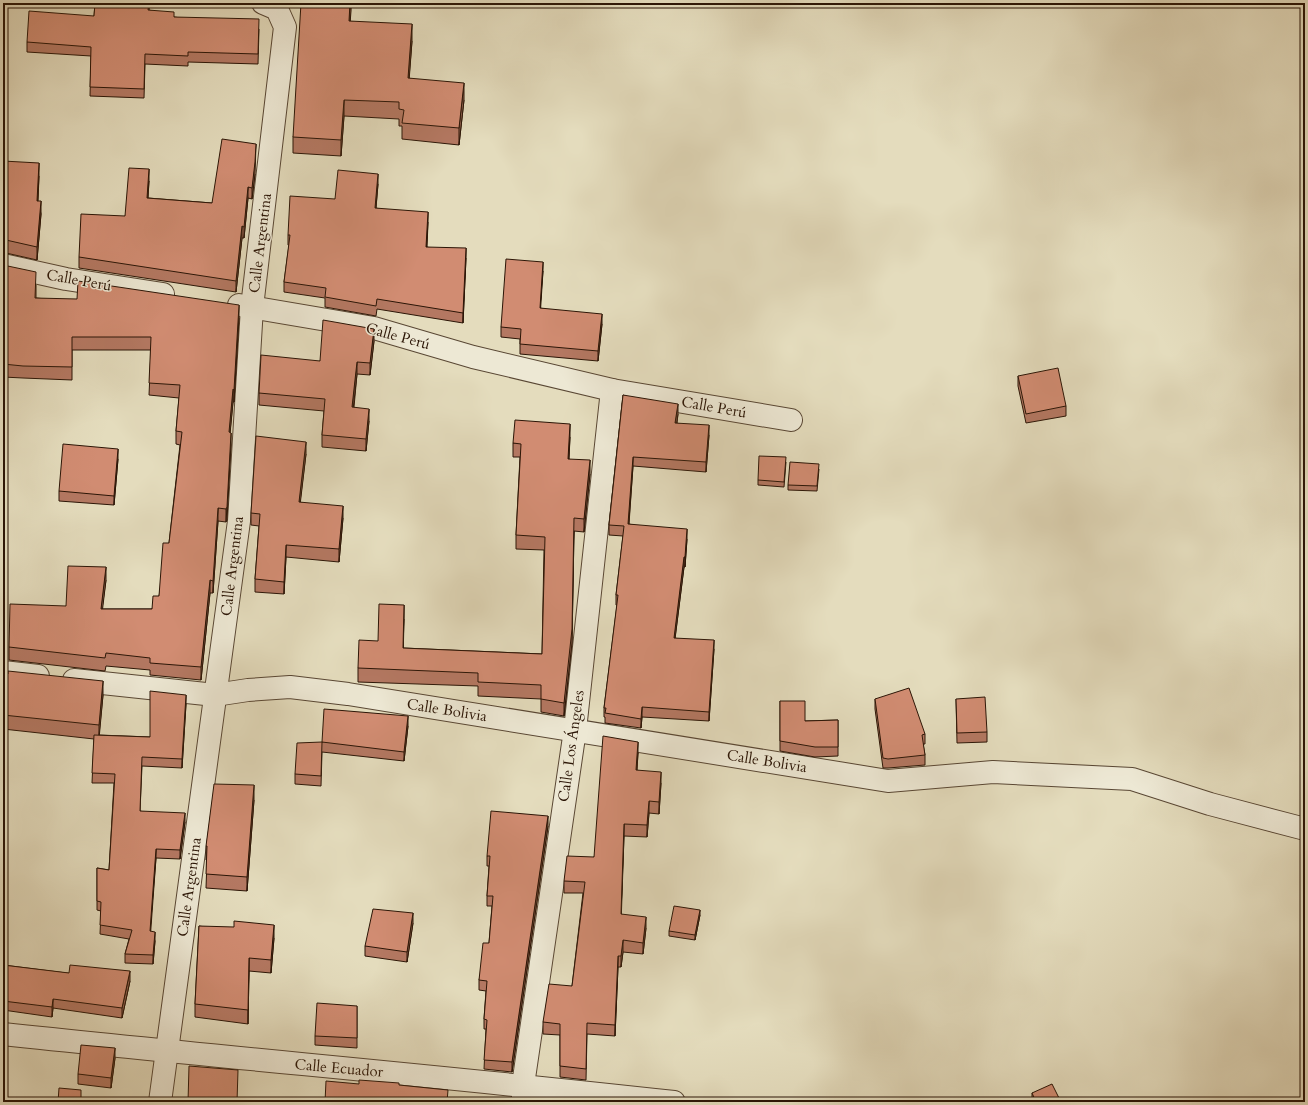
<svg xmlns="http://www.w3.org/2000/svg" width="1308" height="1105" font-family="Cardo,serif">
<rect width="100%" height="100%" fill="#e4dcbd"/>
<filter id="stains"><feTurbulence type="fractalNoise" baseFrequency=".005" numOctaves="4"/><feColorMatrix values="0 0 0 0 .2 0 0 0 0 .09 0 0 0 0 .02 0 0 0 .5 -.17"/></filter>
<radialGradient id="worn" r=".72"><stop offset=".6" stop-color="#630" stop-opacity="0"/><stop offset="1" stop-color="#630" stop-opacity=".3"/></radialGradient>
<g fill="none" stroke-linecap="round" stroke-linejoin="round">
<defs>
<g id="minor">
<path d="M 3,265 L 66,279 L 163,294"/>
<path d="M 239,305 L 374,328 L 473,357 L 612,390 L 791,420"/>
<path d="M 3,672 L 38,676"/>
<path d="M 74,680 L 215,695 L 248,690 L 290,687 L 348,694 L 888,781 L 993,772 L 1132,779 L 1210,804 L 1305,829"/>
<path d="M 3,1034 C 227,1058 451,1077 674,1102"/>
<path d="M 160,1102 L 239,521 L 252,307 L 285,27 L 277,9 L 263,3"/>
<path d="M 523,1102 L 523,1085 L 575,730 L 612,390"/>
</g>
</defs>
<!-- minor casing -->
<use href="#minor" stroke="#594734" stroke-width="24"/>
<!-- minor -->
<use href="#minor" stroke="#ede8d4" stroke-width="22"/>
</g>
<!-- wall -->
<g fill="#b47862" stroke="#2b1506">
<path d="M 95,3 L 150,3 L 149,10 L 174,17 L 259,29 L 258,64 L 188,62 L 188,66 L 145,64 L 144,98 L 90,96 L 91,56 L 27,52 L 27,42 L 94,16 Z"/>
<path d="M 351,3 L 350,21 L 412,41 L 409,78 L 464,100 L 459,145 L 402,139 L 402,126 L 399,126 L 399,119 L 344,116 L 341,156 L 293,153 L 293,137 Z"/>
<path d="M 3,161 L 39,176 L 38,201 L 41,214 L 37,260 L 6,253 L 3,253 Z"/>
<path d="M 255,174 L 252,199 L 248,198 L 244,238 L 242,238 L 236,292 L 79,268 L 79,257 L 125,216 L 149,181 L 148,198 L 212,203 Z"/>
<path d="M 378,184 L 376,208 L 428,222 L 427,247 L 466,258 L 463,323 L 377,309 L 376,316 L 325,307 L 325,298 L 284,292 L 284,282 L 289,245 L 288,245 L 288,235 L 335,199 Z"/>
<path d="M 3,265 L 36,285 L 36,298 L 239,318 L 234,402 L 233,402 L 230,432 L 231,445 L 227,520 L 226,522 L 218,521 L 213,593 L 210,593 L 201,680 L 150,675 L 150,670 L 106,666 L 105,671 L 9,660 L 9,647 L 66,606 L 106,580 L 102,609 L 152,609 L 159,596 L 169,543 L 180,445 L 176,444 L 176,431 L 179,398 L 149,395 L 151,350 L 72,350 L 72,380 L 23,378 L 3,377 Z"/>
<path d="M 543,271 L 540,308 L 602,324 L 598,361 L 520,354 L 520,339 L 501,337 L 501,327 Z"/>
<path d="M 374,341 L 370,375 L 357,374 L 354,407 L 369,421 L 366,451 L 322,447 L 322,435 L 324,411 L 259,405 L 259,393 L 320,361 Z"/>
<path d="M 1018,376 L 1066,406 L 1066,416 L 1026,423 L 1018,386 Z"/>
<path d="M 623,395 L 678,414 L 677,423 L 709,435 L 706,472 L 633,466 L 629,524 L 687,539 L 685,567 L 684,567 L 675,638 L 714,649 L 709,721 L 642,717 L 641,728 L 605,723 L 605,717 L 604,717 L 604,708 L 617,605 L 616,605 L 616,595 L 623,536 L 609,535 L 609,525 Z"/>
<path d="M 570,437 L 569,459 L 590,474 L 584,532 L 574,531 L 572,643 L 564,716 L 541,712 L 541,699 L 478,696 L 478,686 L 358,682 L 358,668 L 378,641 L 404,619 L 403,648 L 542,654 L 544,550 L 516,549 L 516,535 L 520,457 L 513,457 L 513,443 Z"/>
<path d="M 306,454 L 300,502 L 343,518 L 339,562 L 286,557 L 284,594 L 255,592 L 255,579 L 259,526 L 251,525 L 251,513 Z"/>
<path d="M 118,459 L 114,505 L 59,501 L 59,491 Z"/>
<path d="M 786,462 L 784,487 L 758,485 L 758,480 Z"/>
<path d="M 819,469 L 817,491 L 788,490 L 788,485 Z"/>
<path d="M 3,673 L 103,695 L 99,735 L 150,737 L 186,704 L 182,768 L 142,766 L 140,811 L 185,822 L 180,859 L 156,858 L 150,931 L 155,941 L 153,964 L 125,963 L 125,954 L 129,939 L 100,934 L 101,911 L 97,910 L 97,868 L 109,870 L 114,783 L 92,783 L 94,739 L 3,729 Z"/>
<path d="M 875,699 L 925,734 L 925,744 L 923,744 L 925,755 L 925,765 L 888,768 L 883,768 L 875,709 Z"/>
<path d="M 956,699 L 987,732 L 987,742 L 957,743 Z"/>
<path d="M 780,701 L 805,721 L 838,720 L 838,756 L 815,757 L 780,751 Z"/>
<path d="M 408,726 L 404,761 L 322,752 L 321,786 L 295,784 L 295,774 L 322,742 Z"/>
<path d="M 638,753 L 637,770 L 661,783 L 659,814 L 649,813 L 647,837 L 624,836 L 621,914 L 646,928 L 643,954 L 623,952 L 621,967 L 618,967 L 615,1036 L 587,1034 L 586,1080 L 560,1077 L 560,1035 L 543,1034 L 543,1022 L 572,986 L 583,893 L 564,893 L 564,881 L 594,857 Z"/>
<path d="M 254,800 L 247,891 L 206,888 L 207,860 L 206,860 L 206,846 Z"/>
<path d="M 548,826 L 512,1072 L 484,1069 L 486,1029 L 484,1029 L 484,1019 L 486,991 L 479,990 L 479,980 L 489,943 L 492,906 L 487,906 L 487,896 L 489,866 L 487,866 L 487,856 Z"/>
<path d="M 700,915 L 695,940 L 669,936 L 669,931 Z"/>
<path d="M 413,923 L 407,962 L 365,956 L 365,946 Z"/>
<path d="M 199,926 L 274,938 L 271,973 L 249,971 L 248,1024 L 195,1017 L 195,1004 Z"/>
<path d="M 3,965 L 130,981 L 122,1018 L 53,1008 L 52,1017 L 3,1010 Z"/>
<path d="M 357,1006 L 357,1048 L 315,1045 L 315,1036 Z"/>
<path d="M 115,1058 L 111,1088 L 78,1084 L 78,1074 Z"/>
<path d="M 1032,1093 L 1061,1102 L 1034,1102 L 1032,1098 Z"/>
</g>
<!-- shaded-wall -->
<g fill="#926250" stroke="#2b1506">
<path d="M 350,3 L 351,3 L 351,11 L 349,37 L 349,21 Z"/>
<path d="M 412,24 L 412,41 L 408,95 L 408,78 Z"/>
<path d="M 464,83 L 464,100 L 459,145 L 459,128 Z"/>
<path d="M 344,100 L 344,116 L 341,156 L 341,140 Z"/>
<path d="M 256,144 L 255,174 L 252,199 L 252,188 Z"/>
<path d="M 39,163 L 39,176 L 37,214 L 37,201 Z"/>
<path d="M 149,169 L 149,181 L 147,210 L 147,198 Z"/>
<path d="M 378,174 L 378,184 L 375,218 L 375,208 Z"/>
<path d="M 248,187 L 248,198 L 244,238 L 244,227 Z"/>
<path d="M 41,201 L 41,214 L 37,260 L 37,247 Z"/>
<path d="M 428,212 L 428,222 L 426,256 L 426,247 Z"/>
<path d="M 242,226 L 242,238 L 236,292 L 236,281 Z"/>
<path d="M 466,248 L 466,258 L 463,323 L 463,313 Z"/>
<path d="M 543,262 L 543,271 L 540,318 L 540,308 Z"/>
<path d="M 239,305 L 239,318 L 234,402 L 234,390 Z"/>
<path d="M 602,314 L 602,324 L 598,361 L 598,351 Z"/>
<path d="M 374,329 L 374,341 L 370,375 L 370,363 Z"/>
<path d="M 357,362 L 357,374 L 352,419 L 352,407 Z"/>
<path d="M 233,389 L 233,402 L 229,445 L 229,432 Z"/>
<path d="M 678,404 L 678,414 L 675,433 L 675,423 Z"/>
<path d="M 369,409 L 369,421 L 366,451 L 366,439 Z"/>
<path d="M 570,424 L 570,437 L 568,473 L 568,459 Z"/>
<path d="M 709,425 L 709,435 L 706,472 L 706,462 Z"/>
<path d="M 231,433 L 231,445 L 226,522 L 226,509 Z"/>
<path d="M 306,442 L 306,454 L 299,514 L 299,502 Z"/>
<path d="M 118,449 L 118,459 L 114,505 L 114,496 Z"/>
<path d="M 633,457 L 633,466 L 628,534 L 628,524 Z"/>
<path d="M 590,460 L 590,474 L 584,532 L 584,519 Z"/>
<path d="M 343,506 L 343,518 L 339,562 L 339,549 Z"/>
<path d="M 218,508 L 218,521 L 213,593 L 213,581 Z"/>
<path d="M 687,529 L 687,539 L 685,567 L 685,557 Z"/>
<path d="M 574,531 L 572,643 L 564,716 L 564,703 Z"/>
<path d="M 286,545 L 286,557 L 284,594 L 284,582 Z"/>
<path d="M 684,557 L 684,567 L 674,647 L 674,638 Z"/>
<path d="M 106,567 L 106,580 L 101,622 L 101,609 Z"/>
<path d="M 210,580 L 210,593 L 201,680 L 201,667 Z"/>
<path d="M 404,605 L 404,619 L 403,662 L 403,648 Z"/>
<path d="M 714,640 L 714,649 L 709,721 L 709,712 Z"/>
<path d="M 103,681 L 103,695 L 99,739 L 99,725 Z"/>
<path d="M 186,695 L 186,704 L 182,768 L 182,759 Z"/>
<path d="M 642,707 L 642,717 L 641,728 L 641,719 Z"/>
<path d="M 408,716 L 408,726 L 404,761 L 404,752 Z"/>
<path d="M 638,742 L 638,753 L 636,782 L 636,770 Z"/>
<path d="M 661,772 L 661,783 L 659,814 L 659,802 Z"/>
<path d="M 254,785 L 254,800 L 247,891 L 247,877 Z"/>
<path d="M 649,801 L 649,813 L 647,837 L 647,825 Z"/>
<path d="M 185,813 L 185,822 L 180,859 L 180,850 Z"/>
<path d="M 548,816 L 548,826 L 512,1072 L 512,1062 Z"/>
<path d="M 624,824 L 624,836 L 621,925 L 621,914 Z"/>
<path d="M 156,849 L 156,858 L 150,941 L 150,931 Z"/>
<path d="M 700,910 L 700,915 L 695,940 L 695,935 Z"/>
<path d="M 413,913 L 413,923 L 407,962 L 407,952 Z"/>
<path d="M 646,917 L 646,928 L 643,954 L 643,943 Z"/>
<path d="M 274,925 L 274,938 L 271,973 L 271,960 Z"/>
<path d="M 155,932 L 155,941 L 153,964 L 153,955 Z"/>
<path d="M 623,940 L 623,952 L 621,967 L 621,956 Z"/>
<path d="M 618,956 L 618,967 L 615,1036 L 615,1025 Z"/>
<path d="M 249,958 L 249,971 L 248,1024 L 248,1010 Z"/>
<path d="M 130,971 L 130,981 L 122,1018 L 122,1008 Z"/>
<path d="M 53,999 L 53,1008 L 52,1017 L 52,1007 Z"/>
<path d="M 115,1048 L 115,1058 L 111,1088 L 111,1078 Z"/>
</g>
<!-- building -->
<g fill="#d18c72" stroke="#2b1506">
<path d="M 95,3 L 149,3 L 148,10 L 174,12 L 174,17 L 259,19 L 258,54 L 188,52 L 188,56 L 145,54 L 144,89 L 90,87 L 91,47 L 27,42 L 29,11 L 94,16 Z"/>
<path d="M 301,3 L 350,3 L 349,21 L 412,24 L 408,78 L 464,83 L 459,128 L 402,123 L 404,110 L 399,109 L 399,102 L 344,100 L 341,140 L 293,137 Z"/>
<path d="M 222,139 L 256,144 L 255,162 L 252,188 L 248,187 L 244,227 L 242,226 L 236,281 L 79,257 L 81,214 L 125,216 L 129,168 L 149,169 L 147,198 L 212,203 Z"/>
<path d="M 3,161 L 39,163 L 37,201 L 41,201 L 37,247 L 6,240 L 3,240 Z"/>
<path d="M 338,170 L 378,174 L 375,208 L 428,212 L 426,247 L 466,248 L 463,313 L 377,299 L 376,306 L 325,297 L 326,288 L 284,282 L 290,235 L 288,235 L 290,196 L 335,199 Z"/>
<path d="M 506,259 L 543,262 L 540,308 L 602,314 L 598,351 L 520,344 L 521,329 L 501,327 Z"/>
<path d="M 3,265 L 36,272 L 35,298 L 77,299 L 78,281 L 239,305 L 234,390 L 233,389 L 229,432 L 231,433 L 227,507 L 226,509 L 218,508 L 213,581 L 210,580 L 201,667 L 150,663 L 150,658 L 106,653 L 105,658 L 9,647 L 10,604 L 66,606 L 68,566 L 106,567 L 101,609 L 152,609 L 153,596 L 159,596 L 163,543 L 169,543 L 182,432 L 176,431 L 180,385 L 149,383 L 151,337 L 72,337 L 72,367 L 23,366 L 3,364 Z"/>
<path d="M 323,320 L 374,329 L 370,363 L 357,362 L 352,407 L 369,409 L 366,439 L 322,435 L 325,399 L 259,393 L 261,355 L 320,361 Z"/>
<path d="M 1058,368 L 1066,406 L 1026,414 L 1018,376 Z"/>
<path d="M 623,395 L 678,404 L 675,423 L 709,425 L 706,462 L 633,457 L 628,524 L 687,529 L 685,557 L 684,557 L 674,638 L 714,640 L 709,712 L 642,707 L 641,719 L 605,713 L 606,708 L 604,708 L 618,595 L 616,595 L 624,526 L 609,525 Z"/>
<path d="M 515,420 L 570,424 L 568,459 L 590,460 L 584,519 L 574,518 L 572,629 L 564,703 L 541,699 L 541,685 L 478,682 L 478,673 L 358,668 L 359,640 L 378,641 L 379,604 L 404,605 L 403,648 L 542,654 L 545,537 L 516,535 L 521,444 L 513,443 Z"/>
<path d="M 256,436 L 306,442 L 299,502 L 343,506 L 339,549 L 286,545 L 284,582 L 255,579 L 260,514 L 251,513 Z"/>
<path d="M 63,444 L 118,449 L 114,496 L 59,491 Z"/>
<path d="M 759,456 L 786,457 L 784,482 L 758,480 Z"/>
<path d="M 790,462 L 819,464 L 817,486 L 788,485 Z"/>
<path d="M 8,671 L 103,681 L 99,725 L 3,715 L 3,673 L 8,674 Z"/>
<path d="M 909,688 L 925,734 L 922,735 L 925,755 L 888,759 L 883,758 L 875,699 Z"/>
<path d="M 150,691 L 186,695 L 182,759 L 142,757 L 140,811 L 185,813 L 180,850 L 156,849 L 150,931 L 155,932 L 153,955 L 125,954 L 132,930 L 100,925 L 101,902 L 97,901 L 97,868 L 109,870 L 115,774 L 92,773 L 94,735 L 150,737 Z"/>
<path d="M 985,697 L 987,732 L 957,733 L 956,699 Z"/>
<path d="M 780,701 L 805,701 L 805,721 L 838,720 L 838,747 L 815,747 L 780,741 Z"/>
<path d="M 324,709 L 408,716 L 404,752 L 322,742 Z"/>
<path d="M 603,736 L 638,742 L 636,770 L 661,772 L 659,802 L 649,801 L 647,825 L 624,824 L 621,914 L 646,917 L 643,943 L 623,940 L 621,956 L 618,956 L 615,1025 L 587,1023 L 586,1069 L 560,1066 L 560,1024 L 543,1022 L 549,984 L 572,986 L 585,882 L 564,881 L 567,856 L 594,857 Z"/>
<path d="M 322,742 L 321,776 L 295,774 L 297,743 Z"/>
<path d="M 214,784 L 254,785 L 247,877 L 206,874 L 207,846 L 206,846 Z"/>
<path d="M 491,811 L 548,816 L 512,1062 L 484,1060 L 487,1020 L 484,1019 L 487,981 L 479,980 L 483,943 L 489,943 L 493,896 L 487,896 L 490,856 L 487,856 Z"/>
<path d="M 674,906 L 700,910 L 695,935 L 669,931 Z"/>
<path d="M 373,909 L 413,913 L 407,952 L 365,946 Z"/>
<path d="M 234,921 L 274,925 L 271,960 L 249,958 L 248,1010 L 195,1004 L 199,926 L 234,927 Z"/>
<path d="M 3,965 L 69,973 L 70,965 L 130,971 L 122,1008 L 53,999 L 52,1007 L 3,1001 Z"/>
<path d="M 317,1003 L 357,1006 L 357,1038 L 315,1036 Z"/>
<path d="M 81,1045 L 115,1048 L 111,1078 L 78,1074 Z"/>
<path d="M 189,1066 L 238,1070 L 237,1102 L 188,1102 Z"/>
<path d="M 359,1080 L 399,1083 L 399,1085 L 448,1090 L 447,1102 L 325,1102 L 326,1081 L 359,1084 Z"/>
<path d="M 1052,1084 L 1061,1102 L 1036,1102 L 1032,1093 Z"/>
<path d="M 59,1088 L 81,1090 L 81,1102 L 58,1102 Z"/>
<path d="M 454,1098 L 510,1102 L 454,1102 Z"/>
</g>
<g text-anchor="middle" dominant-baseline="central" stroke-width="3" stroke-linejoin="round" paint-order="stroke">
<!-- street labels -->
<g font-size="15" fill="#2b1506" stroke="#ede8d4">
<text transform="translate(260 243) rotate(-83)">Calle Argentina</text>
<text transform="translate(79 280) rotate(10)">Calle Perú</text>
<text transform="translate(398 336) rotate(15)">Calle Perú</text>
<text transform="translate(714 407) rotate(10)">Calle Perú</text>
<text transform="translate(232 566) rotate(-83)">Calle Argentina</text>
<text transform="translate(447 710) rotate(9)">Calle Bolivia</text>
<text transform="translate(571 746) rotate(-82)">Calle Los Ángeles</text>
<text transform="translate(767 761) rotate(9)">Calle Bolivia</text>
<text transform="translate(189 887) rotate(-82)">Calle Argentina</text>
<text transform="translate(339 1068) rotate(5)">Calle Ecuador</text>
</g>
</g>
<!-- margin -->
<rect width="1308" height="1105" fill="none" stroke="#e4dcbd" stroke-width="16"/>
<rect x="4" y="4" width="1300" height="1097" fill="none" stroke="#2b1506" stroke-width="2"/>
<rect x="8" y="8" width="1292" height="1089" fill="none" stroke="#2b1506"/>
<rect width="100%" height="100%" filter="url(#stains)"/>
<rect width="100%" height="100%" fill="url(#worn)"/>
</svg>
